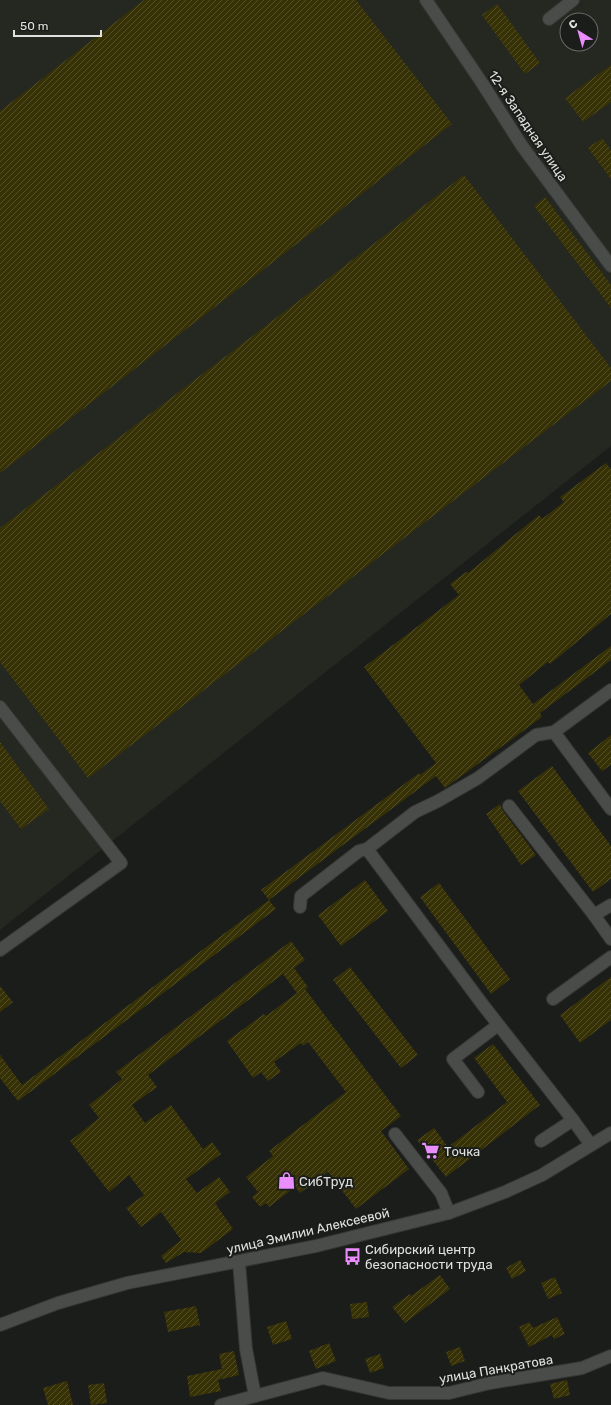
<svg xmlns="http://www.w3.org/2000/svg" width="611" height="1405" font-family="Rubik,sans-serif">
<defs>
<pattern id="building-hatch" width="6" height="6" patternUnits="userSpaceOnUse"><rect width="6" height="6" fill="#373106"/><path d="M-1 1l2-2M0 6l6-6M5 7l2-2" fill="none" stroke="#544f2a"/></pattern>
</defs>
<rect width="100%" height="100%" fill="#1b1d1a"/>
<!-- built -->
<path fill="#242821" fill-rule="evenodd" d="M 0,0 L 611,0 L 611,446 L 0,930 ZM 567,20 L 591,20 L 591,44 L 567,44 Z"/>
<!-- building -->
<g fill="url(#building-hatch)">
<path d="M 144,0 L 356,0 L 452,124 L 0,473 L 0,111 Z"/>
<path d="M 497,4 L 540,63 L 525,74 L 482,15 Z"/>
<path d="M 611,65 L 611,102 L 583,122 L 565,98 Z"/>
<path d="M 602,138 L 611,150 L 611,179 L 588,148 Z"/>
<path d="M 464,175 L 611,368 L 611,381 L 88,778 L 0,662 L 0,528 Z"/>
<path d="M 545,197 L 611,285 L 611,308 L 534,206 Z"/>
<path d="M 606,463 L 611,469 L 611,614 L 550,664 L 548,662 L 519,685 L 533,704 L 611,646 L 611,660 L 540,713 L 542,717 L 445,788 L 436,776 L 269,900 L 261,890 L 419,773 L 420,775 L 436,763 L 364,667 L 459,595 L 450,584 L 466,572 L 468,573 L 539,515 L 542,519 L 564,502 L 560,497 Z"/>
<path d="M 611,735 L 611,765 L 602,771 L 588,753 Z"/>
<path d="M 0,742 L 49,809 L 21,829 L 0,801 Z"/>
<path d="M 552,766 L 611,846 L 611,879 L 593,892 L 518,791 Z"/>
<path d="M 500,804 L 503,811 L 536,855 L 521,865 L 486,814 Z"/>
<path d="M 365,880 L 388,911 L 341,946 L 318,915 Z"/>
<path d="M 439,883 L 510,979 L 491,994 L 420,897 Z"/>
<path d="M 269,900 L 276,909 L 18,1101 L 0,1078 L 0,1055 L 22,1085 Z"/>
<path d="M 291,941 L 305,960 L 294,968 L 308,987 L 305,989 L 401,1116 L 381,1131 L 409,1169 L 356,1209 L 328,1172 L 300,1193 L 295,1187 L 269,1207 L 266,1203 L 260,1207 L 252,1197 L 258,1192 L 246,1177 L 273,1156 L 269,1151 L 346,1092 L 308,1042 L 303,1046 L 301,1043 L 274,1062 L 281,1072 L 268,1081 L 261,1072 L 253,1078 L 227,1041 L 264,1014 L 266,1016 L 297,993 L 283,974 L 148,1075 L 157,1087 L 132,1105 L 145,1123 L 171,1105 L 203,1149 L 212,1142 L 221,1154 L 186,1179 L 197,1193 L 219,1177 L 230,1192 L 215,1203 L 233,1229 L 201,1253 L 184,1252 L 166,1263 L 161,1256 L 181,1240 L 161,1212 L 141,1227 L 126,1208 L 144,1195 L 129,1175 L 109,1192 L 70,1141 L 99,1118 L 89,1105 L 122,1079 L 116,1072 Z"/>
<path d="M 350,967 L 418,1055 L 401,1068 L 333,980 Z"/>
<path d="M 611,977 L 611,1020 L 580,1043 L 560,1015 Z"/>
<path d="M 0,986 L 13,1002 L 0,1012 Z"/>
<path d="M 493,1044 L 540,1105 L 446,1177 L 417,1140 L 434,1128 L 448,1147 L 507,1102 L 474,1058 Z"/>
<path d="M 520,1260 L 526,1271 L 512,1279 L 506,1268 Z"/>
<path d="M 440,1275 L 450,1289 L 405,1323 L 392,1307 L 410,1294 L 411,1296 Z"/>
<path d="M 555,1277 L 562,1293 L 548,1299 L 541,1283 Z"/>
<path d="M 367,1302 L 369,1317 L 352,1319 L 350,1304 Z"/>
<path d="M 196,1306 L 200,1325 L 168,1332 L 164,1312 Z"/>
<path d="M 557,1317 L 565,1334 L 554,1339 L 552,1335 L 529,1347 L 519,1327 L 529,1322 L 533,1328 Z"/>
<path d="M 286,1321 L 292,1339 L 273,1345 L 267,1327 Z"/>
<path d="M 329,1343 L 336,1361 L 316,1369 L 309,1351 Z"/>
<path d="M 460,1347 L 465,1361 L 451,1366 L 446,1352 Z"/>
<path d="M 234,1351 L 239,1375 L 218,1380 L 221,1391 L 190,1397 L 187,1376 L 222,1369 L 219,1354 Z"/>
<path d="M 380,1354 L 384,1368 L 370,1373 L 365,1359 Z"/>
<path d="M 567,1380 L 570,1395 L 554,1399 L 550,1384 Z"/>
<path d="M 67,1381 L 73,1405 L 48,1405 L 43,1388 Z"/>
<path d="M 104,1383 L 107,1403 L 91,1405 L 88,1385 Z"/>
</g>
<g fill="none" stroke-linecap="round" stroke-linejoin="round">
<defs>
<g id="minor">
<path d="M 426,0 L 482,83 L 522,146 L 611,266"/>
<path d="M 549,19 L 573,0"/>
<path d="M 0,707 L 121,863 L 0,950"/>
<path d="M 554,732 L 611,809"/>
<path d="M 509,806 L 594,915"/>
<path d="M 367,849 L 415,812 L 438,801 L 478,778 L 536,735 L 554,732 L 611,690"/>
<path d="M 611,905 L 594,915 L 611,939"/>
<path d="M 300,907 L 301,896 L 359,851 L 367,849 L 483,1005 L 573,1120"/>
<path d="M 553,999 L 611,957"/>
<path d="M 478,1092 L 453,1059 L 498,1025"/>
<path d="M 395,1134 L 441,1193 L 449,1213"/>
<path d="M 541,1141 L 573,1120 L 591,1145"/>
<path d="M 239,1262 L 246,1349 L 255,1396"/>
<path d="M 0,1325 L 58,1303 L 127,1283 L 316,1246 L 449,1213 L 505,1192 L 542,1175 L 611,1133"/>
<path d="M 221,1405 L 323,1378 L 389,1393 L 449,1393 L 490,1383 L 582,1368 L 611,1356"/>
</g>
</defs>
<!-- minor casing -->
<use href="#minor" stroke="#363735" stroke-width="14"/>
<!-- minor -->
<use href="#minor" stroke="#4a4c49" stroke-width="12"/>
</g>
<!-- icons -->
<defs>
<symbol id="supermarket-bare" viewBox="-9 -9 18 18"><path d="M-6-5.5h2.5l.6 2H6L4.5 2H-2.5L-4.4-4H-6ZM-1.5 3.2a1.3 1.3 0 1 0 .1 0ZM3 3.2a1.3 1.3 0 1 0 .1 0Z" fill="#ea8dfd" stroke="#1b1d1a" stroke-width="2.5" paint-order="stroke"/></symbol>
<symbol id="shop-bare" viewBox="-9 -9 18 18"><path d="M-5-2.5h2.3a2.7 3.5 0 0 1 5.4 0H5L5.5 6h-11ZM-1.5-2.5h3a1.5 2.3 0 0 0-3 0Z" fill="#ea8dfd" stroke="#1b1d1a" stroke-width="2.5" paint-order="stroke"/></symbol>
<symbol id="bus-bare" viewBox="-9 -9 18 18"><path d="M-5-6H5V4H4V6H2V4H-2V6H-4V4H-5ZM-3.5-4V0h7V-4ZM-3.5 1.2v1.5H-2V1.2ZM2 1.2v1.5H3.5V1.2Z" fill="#ea8dfd" stroke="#1b1d1a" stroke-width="2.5" paint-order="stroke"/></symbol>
</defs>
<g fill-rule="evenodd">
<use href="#supermarket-bare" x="418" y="1138" width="25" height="25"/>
<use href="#shop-bare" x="274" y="1168" width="25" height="25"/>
<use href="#bus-bare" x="340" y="1244" width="25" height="25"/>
</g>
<g text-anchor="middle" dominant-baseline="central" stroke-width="4" stroke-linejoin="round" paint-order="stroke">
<!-- street labels -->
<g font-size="13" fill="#e1e2e0" stroke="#1b1d1a">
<text transform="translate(528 126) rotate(56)">12-я Западная улица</text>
<text transform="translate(308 1231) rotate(-13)">улица Эмилии Алексеевой</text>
<text transform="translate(496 1369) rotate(-10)">улица Панкратова</text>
</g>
<!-- poi labels -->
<g font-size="13" fill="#e1e2e0" stroke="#1b1d1a" text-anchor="start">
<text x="444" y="1151">Точка</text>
<text x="299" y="1181">СибТруд</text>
<text x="365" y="1249">Сибирский центр<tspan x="365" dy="15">безопасности труда</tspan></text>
</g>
</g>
<!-- north arrow -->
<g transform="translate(579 32) rotate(323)"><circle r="19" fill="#1b1d1a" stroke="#6a6c69"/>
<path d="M0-3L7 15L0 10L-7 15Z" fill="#ea8dfd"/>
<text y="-6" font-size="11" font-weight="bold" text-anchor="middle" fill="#e1e2e0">С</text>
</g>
<!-- scale -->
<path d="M14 30v6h87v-6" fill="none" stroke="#e1e2e0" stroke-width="2"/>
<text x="20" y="30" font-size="12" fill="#e1e2e0" stroke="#1b1d1a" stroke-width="3" paint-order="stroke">50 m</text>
</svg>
